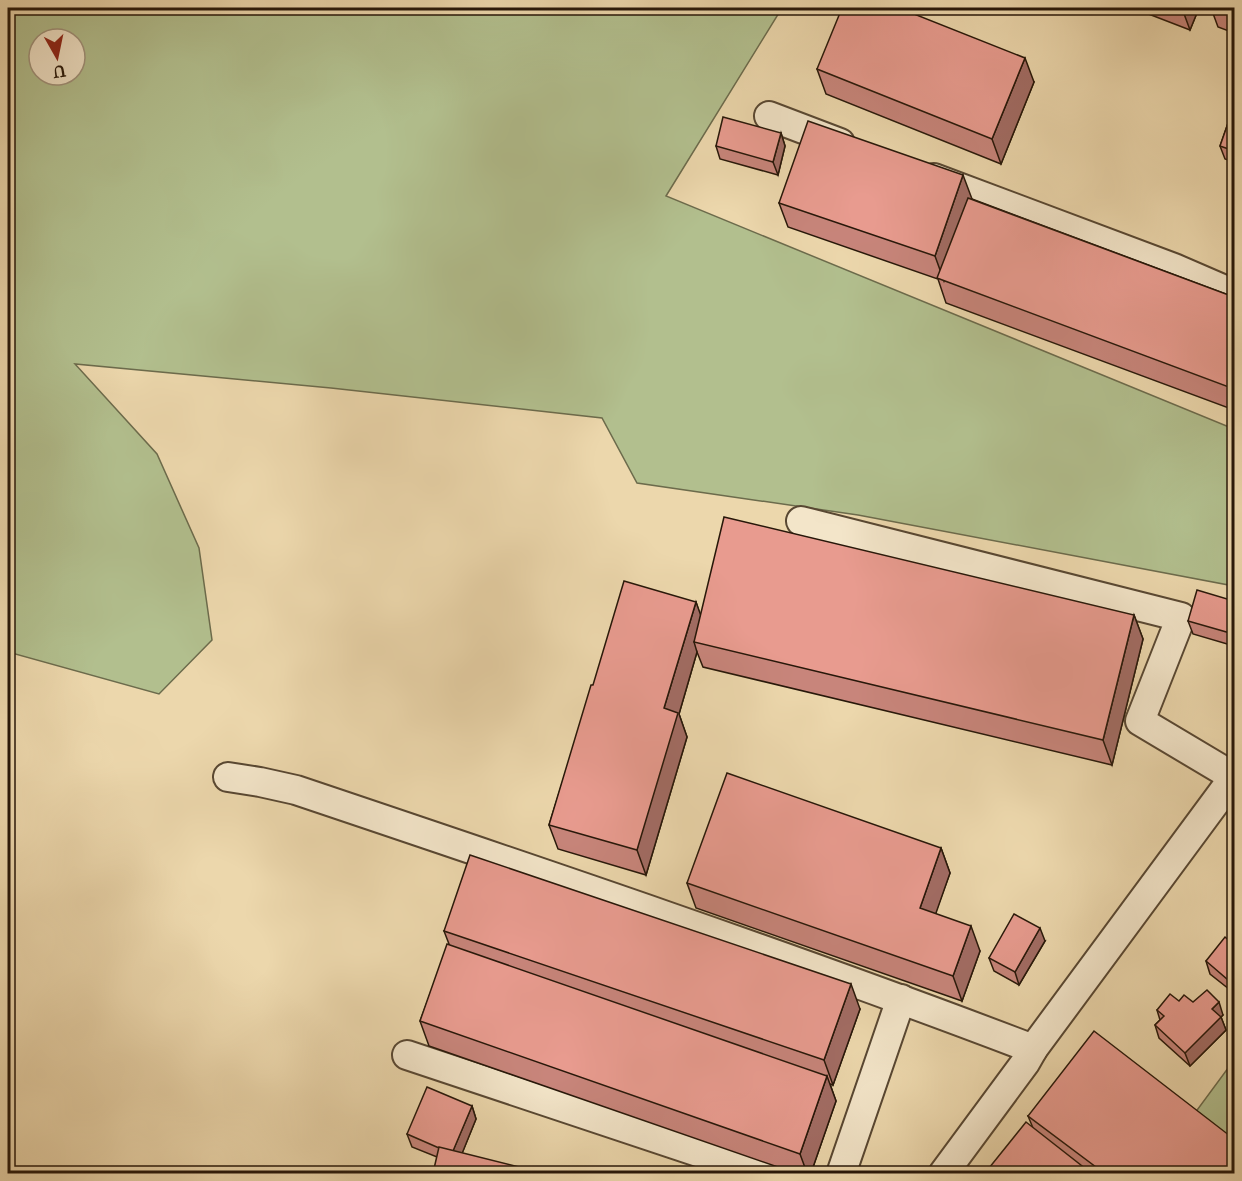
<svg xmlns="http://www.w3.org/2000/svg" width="1242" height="1181" font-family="'IM FELL Great Primer',serif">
<rect width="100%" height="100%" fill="#ecd7ac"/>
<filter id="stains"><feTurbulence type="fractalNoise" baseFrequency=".00333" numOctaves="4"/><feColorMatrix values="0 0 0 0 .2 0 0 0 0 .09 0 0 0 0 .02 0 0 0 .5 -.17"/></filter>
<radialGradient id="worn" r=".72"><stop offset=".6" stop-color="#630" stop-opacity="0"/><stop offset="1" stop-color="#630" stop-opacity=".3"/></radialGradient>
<!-- green -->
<g fill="#b2bf8e" stroke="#6c6b4c" stroke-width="1.5" fill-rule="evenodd">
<path d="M 8,8 L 782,8 L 666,196 L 1234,429 L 1234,586 L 858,515 L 637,483 L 602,418 L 331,388 L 75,364 L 157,454 L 199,548 L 212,640 L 159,694 L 8,652 ZM 39,39 L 75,39 L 75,75 L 39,75 Z"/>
<path d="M 1234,1060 L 1234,1173 L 1175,1140 Z"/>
</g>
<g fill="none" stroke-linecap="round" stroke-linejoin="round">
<defs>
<g id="minor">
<path d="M 769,116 L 840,143"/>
<path d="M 934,178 L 1174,268 L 1234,294"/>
<path d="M 801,521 L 1181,617 L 1140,721 L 1234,777"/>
<path d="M 228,777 L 260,782 L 296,790 C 543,873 789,956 1033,1049"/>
<path d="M 407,1055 L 764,1174"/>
<path d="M 841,1174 L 901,999"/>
<path d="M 943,1174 L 1025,1063 L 1033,1049 L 1234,777"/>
</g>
</defs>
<!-- minor casing -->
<use href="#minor" stroke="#584732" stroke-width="32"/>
<!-- minor -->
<use href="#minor" stroke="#f3e5c9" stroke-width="28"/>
</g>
<!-- wall -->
<g fill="#c8857b" stroke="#271709" stroke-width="1.5">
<path d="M 1133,8 L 1199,8 L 1190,30 Z"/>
<path d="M 1211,8 L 1234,8 L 1234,33 L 1218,27 Z"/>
<path d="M 817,69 L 1034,82 L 1001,164 L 826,94 Z"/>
<path d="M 1234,106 L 1234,162 L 1225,159 L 1220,146 Z"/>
<path d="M 781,133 L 785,146 L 778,175 L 720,159 L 716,146 Z"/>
<path d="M 972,199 L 1234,297 L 1234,410 L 946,303 L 938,279 L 788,227 L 779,203 Z"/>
<path d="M 1234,601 L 1234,646 L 1193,634 L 1188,621 Z"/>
<path d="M 696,602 L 700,615 L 1134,615 L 1143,639 L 1112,765 L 703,667 L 697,652 L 679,714 L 687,737 L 646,875 L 558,849 L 549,825 L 593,685 Z"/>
<path d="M 941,848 L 950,873 L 935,914 L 980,951 L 962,1001 L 696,908 L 687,883 Z"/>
<path d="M 444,931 L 860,1009 L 833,1085 L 830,1084 L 836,1101 L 811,1173 L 795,1173 L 429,1046 L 420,1021 L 449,944 Z"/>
<path d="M 1045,941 L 1019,985 L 994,971 L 989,958 Z"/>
<path d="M 1234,945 L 1234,993 L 1210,974 L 1206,961 Z"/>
<path d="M 1193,1002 L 1223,1015 L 1221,1017 L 1226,1030 L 1190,1066 L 1159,1038 L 1155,1025 L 1160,1020 L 1157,1010 Z"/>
<path d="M 472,1106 L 476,1119 L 462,1153 L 437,1157 L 412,1147 L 407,1134 Z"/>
<path d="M 1028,1116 L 1234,1173 L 985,1173 L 1033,1128 Z"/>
</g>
<!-- shaded-wall -->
<g fill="#a26c64" stroke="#271709" stroke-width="1.5">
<path d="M 1185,8 L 1199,8 L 1190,30 L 1183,11 Z"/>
<path d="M 1025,58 L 1034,82 L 1001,164 L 992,139 Z"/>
<path d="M 781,133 L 785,146 L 778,175 L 773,162 Z"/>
<path d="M 963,175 L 972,199 L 944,281 L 935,256 Z"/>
<path d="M 696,602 L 705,627 L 694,642 L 697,652 L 679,714 L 687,737 L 646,875 L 637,850 L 664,708 Z"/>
<path d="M 1134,615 L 1143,639 L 1112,765 L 1103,740 Z"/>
<path d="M 1234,618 L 1234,644 L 1230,633 Z"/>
<path d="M 941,848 L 950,873 L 929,933 L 920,908 Z"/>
<path d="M 971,926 L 980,951 L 962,1001 L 953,976 Z"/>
<path d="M 1040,928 L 1045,941 L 1019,985 L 1015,972 Z"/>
<path d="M 851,984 L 860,1009 L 833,1085 L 824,1060 Z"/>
<path d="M 1219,1002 L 1223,1015 L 1221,1017 L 1226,1030 L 1190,1066 L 1185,1053 L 1212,1009 Z"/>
<path d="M 827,1076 L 836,1101 L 811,1173 L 807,1173 L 800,1154 Z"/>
<path d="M 472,1106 L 476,1119 L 457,1166 L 452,1153 Z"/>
</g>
<!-- building -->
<g fill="#e89b8f" stroke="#271709" stroke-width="1.5">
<path d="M 842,8 L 899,8 L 1025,58 L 992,139 L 817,69 Z"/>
<path d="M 1175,8 L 1185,8 L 1183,11 Z"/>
<path d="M 1211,8 L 1234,8 L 1234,16 Z"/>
<path d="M 1234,106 L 1234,151 L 1220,146 Z"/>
<path d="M 723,117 L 781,133 L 773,162 L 716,146 Z"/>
<path d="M 808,121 L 963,175 L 935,256 L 779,203 Z"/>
<path d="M 968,198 L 1234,297 L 1234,389 L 937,278 Z"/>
<path d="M 724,517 L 1134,615 L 1103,740 L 694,642 Z"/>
<path d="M 624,581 L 696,602 L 664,708 L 678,713 L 637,850 L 549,825 L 591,685 L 593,685 Z"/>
<path d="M 1197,590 L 1234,601 L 1234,618 L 1230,633 L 1188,621 Z"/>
<path d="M 727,773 L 941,848 L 920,908 L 971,926 L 953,976 L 687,883 Z"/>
<path d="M 470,855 L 851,984 L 824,1060 L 444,931 Z"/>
<path d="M 1014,914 L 1040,928 L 1015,972 L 989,958 Z"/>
<path d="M 1225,937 L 1234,945 L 1234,985 L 1206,961 Z"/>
<path d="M 447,944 L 827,1076 L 800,1154 L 420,1021 Z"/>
<path d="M 1207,990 L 1219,1002 L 1212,1009 L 1221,1017 L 1185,1053 L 1155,1025 L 1164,1016 L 1157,1010 L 1170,994 L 1179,1001 L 1184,995 L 1193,1002 Z"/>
<path d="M 1094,1031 L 1234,1139 L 1234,1173 L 1104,1173 L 1028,1116 Z"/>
<path d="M 427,1087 L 472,1106 L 453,1151 L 439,1148 L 407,1134 Z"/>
<path d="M 1026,1122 L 1091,1173 L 985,1173 Z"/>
<path d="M 439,1147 L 543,1173 L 433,1173 Z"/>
</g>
<!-- margin -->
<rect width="1242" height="1181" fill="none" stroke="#ecd7ac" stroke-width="30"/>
<rect x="9" y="9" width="1224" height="1163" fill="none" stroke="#271709" stroke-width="3"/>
<rect x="15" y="15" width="1212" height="1151" fill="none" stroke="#271709" stroke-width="1.5"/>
<!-- north arrow -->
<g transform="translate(57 57) rotate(171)"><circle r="28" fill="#f3e5c9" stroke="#a1937c" stroke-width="1.5"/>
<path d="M0-4.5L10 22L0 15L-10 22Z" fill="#8f2418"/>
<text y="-9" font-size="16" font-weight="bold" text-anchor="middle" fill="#271709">U</text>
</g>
<rect width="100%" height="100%" filter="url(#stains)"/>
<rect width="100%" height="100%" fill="url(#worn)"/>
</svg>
